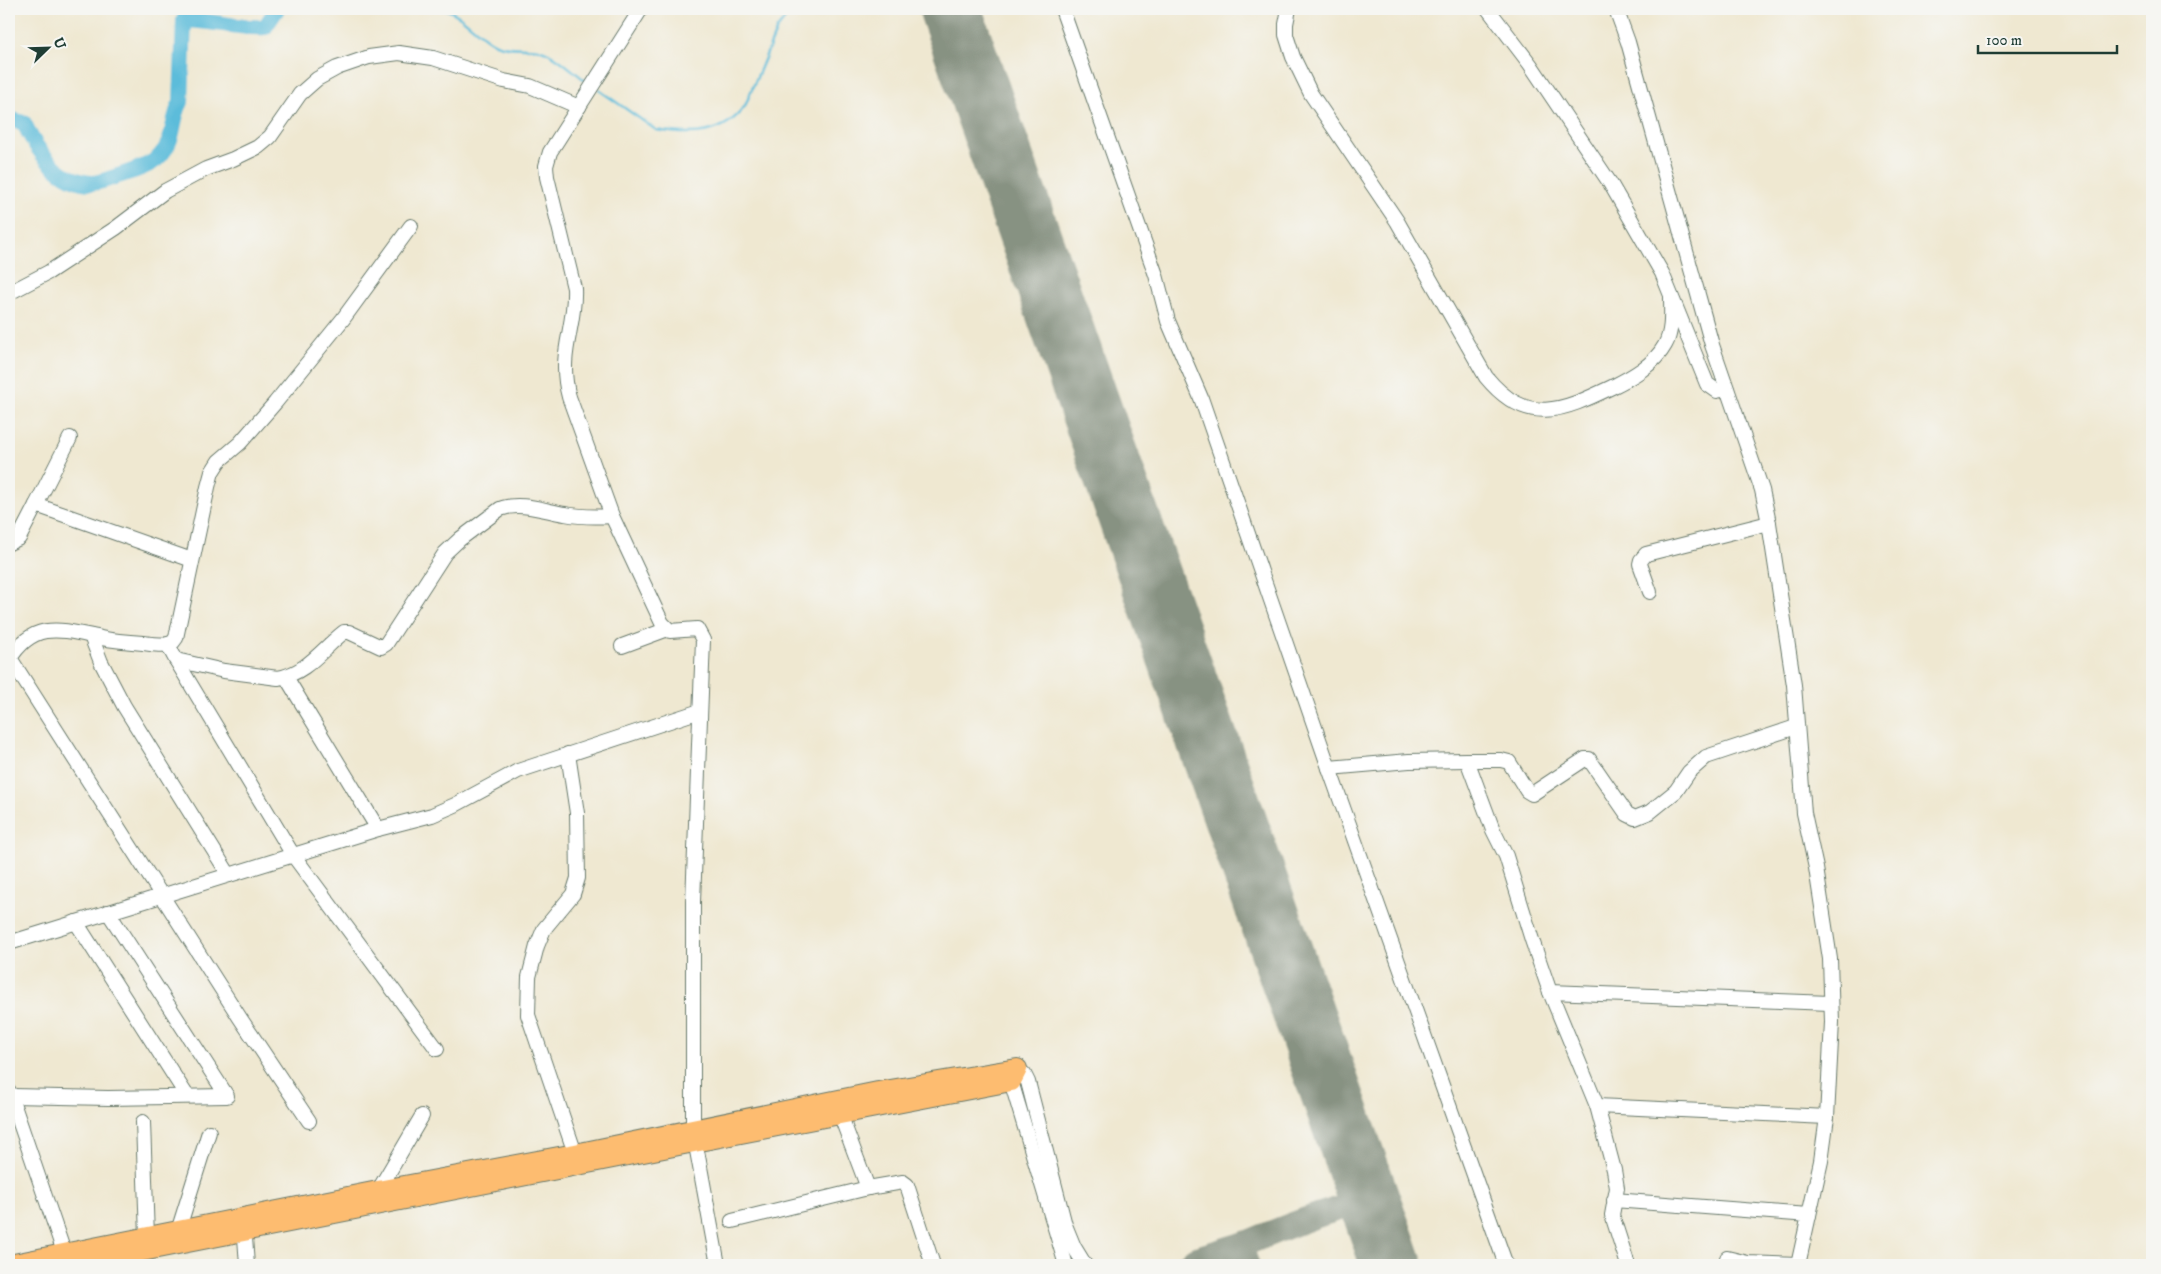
<svg xmlns="http://www.w3.org/2000/svg" width="2161" height="1274" font-family="'IM FELL DW Pica',serif">
<rect width="100%" height="100%" fill="#f6f6f2"/>
<filter id="ink" filterUnits="userSpaceOnUse"><feTurbulence type="fractalNoise" baseFrequency=".02" numOctaves="2"/><feDisplacementMap in="SourceGraphic" scale="10" xChannelSelector="R" yChannelSelector="G"/><feConvolveMatrix kernelMatrix="1 2 1 2 8 2 1 2 1" color-interpolation-filters="sRGB"/></filter>
<filter id="wash" filterUnits="userSpaceOnUse"><feTurbulence type="fractalNoise" baseFrequency=".0096" numOctaves="4" result="noise"/><feDisplacementMap in="SourceGraphic" scale="20" xChannelSelector="R" yChannelSelector="G"/><feGaussianBlur stdDeviation="1.12" result="paint"/><feColorMatrix in="noise" values="0 0 0 0 0 0 0 0 0 0 0 0 0 0 0 0 0 1.4 0 .05"/><feComposite in="paint" operator="in"/></filter>
<g filter="url(#wash)">
<rect width="100%" height="100%" fill="#efe8d1"/>
<g fill="none" stroke-linecap="round" stroke-linejoin="round">
<!-- stream -->
<g stroke="#5cbcda" stroke-width="2.5">
<path d="M 351,9 C 364,16 374,13 388,9"/>
<path d="M 445,9 C 464,15 477,35 496,44 C 509,50 524,46 538,49 C 553,52 574,72 586,81"/>
<path d="M 599,90 L 656,130 C 691,136 724,136 745,106 L 777,29 L 793,9"/>
</g>
<!-- river -->
<path stroke="#5cbcda" stroke-width="16" d="M 9,119 L 24,123 C 36,150 59,182 92,183 C 101,183 113,177 121,175 C 133,171 150,166 159,157 C 177,138 170,122 181,102 L 184,20 C 211,20 237,29 265,27 L 277,9"/>
<!-- taxiway -->
<g stroke="#879282" stroke-width="25">
<path d="M 1345,1207 L 1358,1191 L 1359,1171"/>
<path d="M 1247,1243 C 1266,1235 1338,1205 1353,1207 C 1365,1209 1371,1216 1378,1225"/>
<path d="M 1188,1265 L 1195,1259 L 1247,1243 L 1242,1251 L 1247,1265"/>
</g>
<!-- runway -->
<path stroke="#879282" stroke-width="62" d="M 950,9 L 1392,1265"/>
</g>
</g>
<g filter="url(#ink)">
<g fill="none" stroke-linecap="round" stroke-linejoin="round">
<defs>
<g id="minor">
<path d="M 641,9 L 550,152 L 546,166 L 547,177 L 574,288 C 576,328 557,353 569,397 L 612,516 L 662,623 L 670,631 L 697,629 L 703,640 L 693,902 L 693,1129 L 718,1265"/>
<path d="M 1062,9 L 1156,275 L 1168,321 L 1201,398 L 1329,768 L 1506,1265"/>
<path d="M 1289,9 L 1286,24 L 1286,35 L 1293,57 L 1311,94 L 1397,221 L 1486,377 C 1527,427 1562,411 1612,387 C 1632,377 1654,365 1665,345 C 1673,331 1671,311 1671,296"/>
<path d="M 1488,9 L 1530,64 L 1610,183 L 1662,273 L 1707,384 L 1717,391 L 1727,389"/>
<path d="M 1616,9 L 1628,42 L 1712,345 L 1762,490 L 1769,523 L 1794,685 L 1804,813 L 1816,868 L 1830,959 L 1832,1022 L 1827,1117 L 1821,1161 L 1798,1265"/>
<path d="M 9,293 L 49,272 L 116,228 L 165,191 L 206,169 L 233,159 L 258,147 L 270,137 L 300,94 L 317,79 L 337,68 L 369,57 L 399,53 L 433,58 L 504,81 L 530,86 L 579,107"/>
<path d="M 36,505 L 70,438"/>
<path d="M 9,543 L 19,538 L 36,505 L 192,560"/>
<path d="M 1650,592 L 1640,564 L 1641,560 L 1646,554 L 1769,523"/>
<path d="M 91,636 L 101,662 L 124,706 L 229,875"/>
<path d="M 168,645 L 176,660 L 224,671 L 278,678 C 307,673 322,649 344,632 L 349,632 L 381,647 L 386,644 L 445,553 L 460,539 L 500,509 C 520,501 545,511 565,514 C 581,517 596,517 612,516"/>
<path d="M 622,646 L 668,629"/>
<path d="M 10,658 L 240,1018 L 309,1121"/>
<path d="M 9,660 C 34,619 62,630 101,638 C 115,641 129,642 143,643 C 153,644 164,647 173,642 L 176,638 L 208,487 L 212,472 L 219,461 L 240,443 L 275,403 L 343,319 L 411,226"/>
<path d="M 176,660 L 293,855 L 437,1049"/>
<path d="M 286,677 L 378,829"/>
<path d="M 1796,727 L 1706,757 L 1689,772 L 1676,791 L 1650,812 L 1635,818 L 1627,814 L 1589,759 L 1585,759 L 1532,794 L 1527,791 L 1509,762 L 1501,760 L 1467,760 L 1493,830 L 1506,856 L 1532,940 L 1550,992 L 1830,1003"/>
<path d="M 568,754 L 577,813 L 578,878 L 573,894 L 544,929 L 537,946 L 529,977 L 528,1015 L 578,1162"/>
<path d="M 1329,768 L 1409,761 L 1467,760"/>
<path d="M 76,922 L 187,1096"/>
<path d="M 9,943 L 378,829 L 432,815 L 455,805 L 518,771 L 700,711"/>
<path d="M 1550,992 L 1597,1106 L 1614,1170 L 1617,1188 L 1612,1215 L 1628,1265"/>
<path d="M 1017,1069 L 1024,1074 L 1028,1082 L 1065,1225 L 1074,1247 L 1085,1265"/>
<path d="M 1011,1081 L 1066,1265"/>
<path d="M 9,1091 L 64,1252"/>
<path d="M 12,1096 L 108,1098 L 227,1096 L 108,912"/>
<path d="M 1597,1106 L 1827,1117"/>
<path d="M 840,1114 L 868,1188"/>
<path d="M 143,1122 L 147,1237"/>
<path d="M 378,1191 L 422,1116"/>
<path d="M 1614,1200 L 1809,1215"/>
<path d="M 732,1221 L 868,1188 L 903,1182 L 907,1185 L 933,1265"/>
<path d="M 244,1224 L 247,1265"/>
<path d="M 178,1231 L 209,1132"/>
<path d="M 1727,1258 L 1748,1263 L 1797,1265"/>
</g>
<path id="highway" d="M 9,1265 L 378,1191 L 575,1154 L 878,1092 L 1017,1069 L 1011,1081 L 694,1142 L 71,1265"/>
</defs>
<!-- minor casing -->
<use href="#minor" stroke="#68796b" stroke-width="16"/>
<!-- highway casing -->
<use href="#highway" stroke="#68796b" stroke-width="22"/>
<!-- minor -->
<use href="#minor" stroke="#fff" stroke-width="14"/>
<!-- highway -->
<use href="#highway" stroke="#fdbc6f" stroke-width="20"/>
</g>
</g>
<!-- margin -->
<rect width="2161" height="1274" fill="none" stroke="#f6f6f2" stroke-width="30"/>
<!-- north arrow -->
<g transform="translate(48 48) rotate(67)" stroke="#f6f6f2" stroke-width="4" paint-order="stroke">
<path d="M0-4L9 19L0 12L-9 19Z" fill="#1f3d34"/>
<text y="-8" font-size="14" font-weight="bold" text-anchor="middle" fill="#1f3d34">U</text>
</g>
<!-- scale -->
<path d="M1978 45v8h139v-8" fill="none" stroke="#1f3d34" stroke-width="2.5"/>
<text x="1986" y="45" font-size="15" fill="#1f3d34" stroke="#f6f6f2" stroke-width="4" paint-order="stroke">100 m</text>
</svg>
